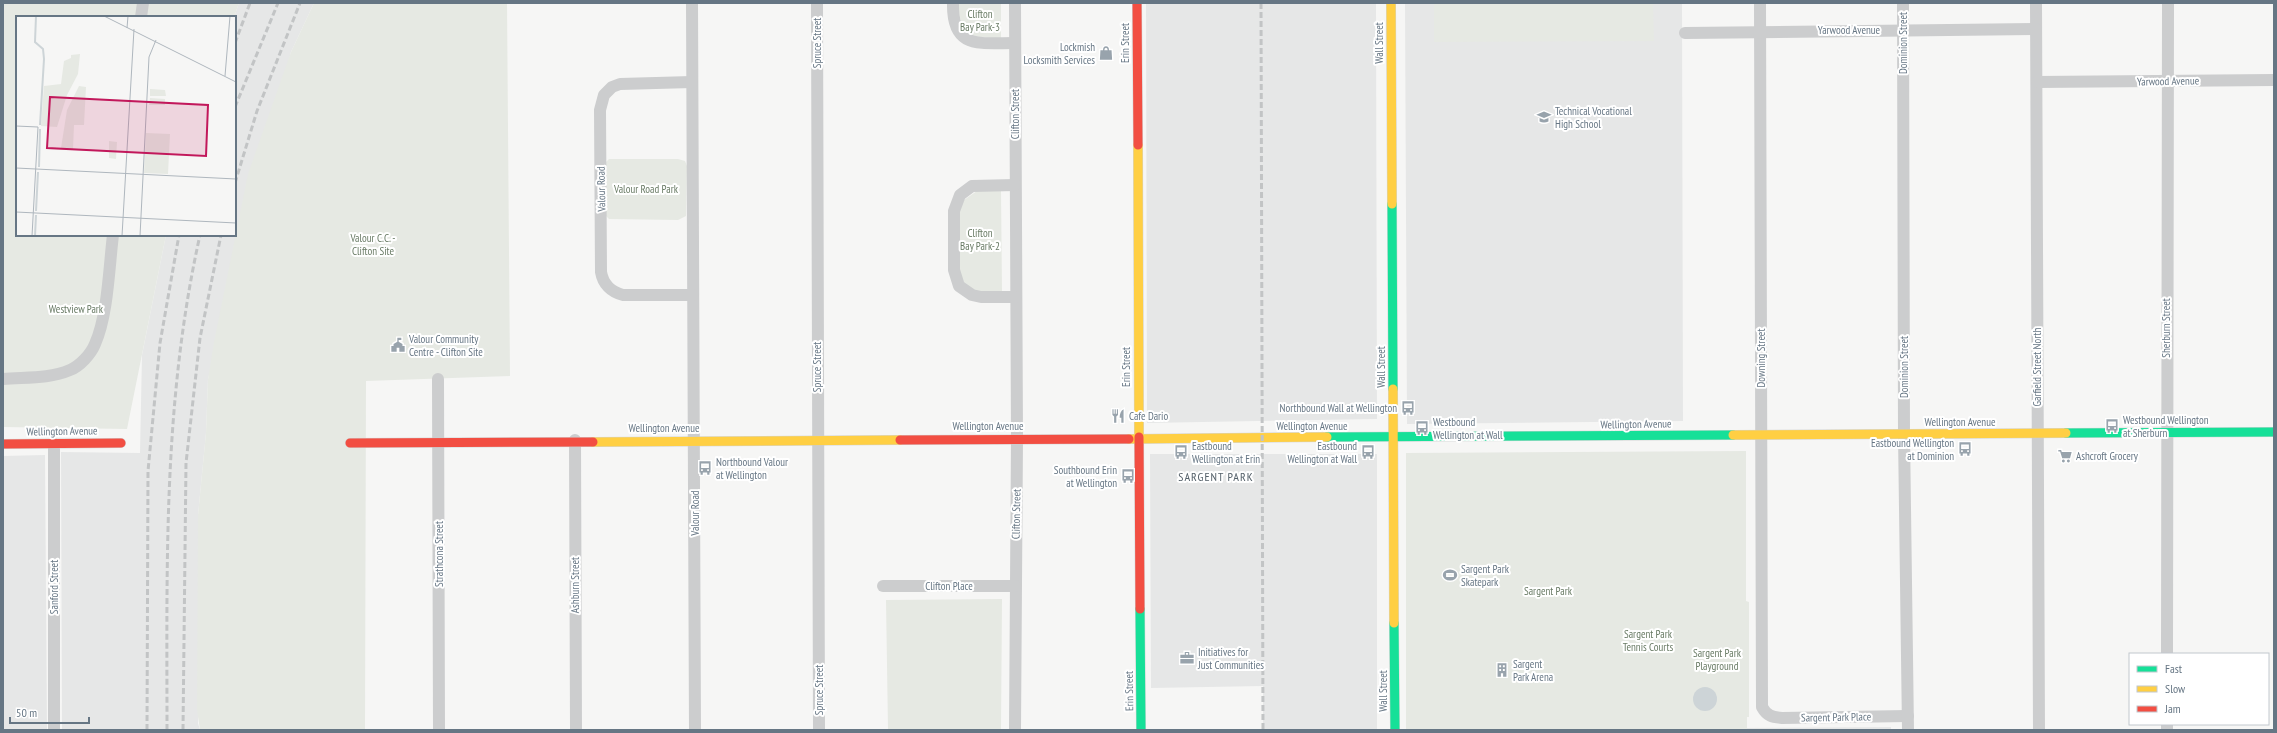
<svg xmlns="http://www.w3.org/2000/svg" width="2277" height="733" font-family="'PT Sans Narrow',sans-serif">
<rect width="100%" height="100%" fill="#f6f6f5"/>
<!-- built -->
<g fill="#e6e7e7">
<path d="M 239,3 L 314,3 L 291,52 L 208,379 L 206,433 L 198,515 L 198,723 L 200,730 L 62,730 L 61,452 L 140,453 L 142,355 L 166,235 L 235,235 L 234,17 Z"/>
<path d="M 1146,3 L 1376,3 L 1377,419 L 1147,423 Z"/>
<path d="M 1405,3 L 1682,3 L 1683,421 L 1407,424 Z"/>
<path d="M 1150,454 L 1377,454 L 1377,730 L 1263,730 L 1263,686 L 1151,688 Z"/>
<path d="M 45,455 L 47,730 L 3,730 L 3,456 Z"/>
<path d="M 1891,727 L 1891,730 L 1745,730 L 1745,728 Z"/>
</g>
<!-- green -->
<g fill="#e6e9e3">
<path d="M 3,3 L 239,3 L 234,17 L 17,17 L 17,235 L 166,235 L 127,429 L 3,427 Z"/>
<path d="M 314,3 L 507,3 L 510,376 L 366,381 L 365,730 L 200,730 L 197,710 L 198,515 L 206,433 L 208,379 L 214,342 L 248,174 L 291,52 Z"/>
<path d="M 958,3 L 1001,3 L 1001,38 C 969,38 961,37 958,3 Z"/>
<path d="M 1434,3 L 1653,3 L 1654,41 L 1434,42 Z"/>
<path d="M 609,159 L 678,159 L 685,161 L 687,166 L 686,216 L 678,220 L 609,219 L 606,216 L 605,163 Z"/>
<path d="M 1001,190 L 1002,292 L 976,292 L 966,286 L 959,274 L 959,210 L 964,200 L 977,191 Z"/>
<path d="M 1746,451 L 1746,601 L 1749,602 L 1749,717 L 1747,717 L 1747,730 L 1406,730 L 1406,453 Z"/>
<path d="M 1002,599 L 1001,730 L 888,730 L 886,600 Z"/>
</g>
<!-- water -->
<circle fill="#cdd4d7" cx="1705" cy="699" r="12"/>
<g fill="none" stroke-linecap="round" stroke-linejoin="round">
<defs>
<g id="fast">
<path d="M 1392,204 L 1393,389"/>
<path d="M 2066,433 L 2274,432"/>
<path d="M 1327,437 L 1733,435"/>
<path d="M 1140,609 L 1141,730"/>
<path d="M 1394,623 L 1395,730"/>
</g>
<g id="slow">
<path d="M 1391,3 L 1392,204"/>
<path d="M 1138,145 L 1139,437"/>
<path d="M 1393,389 L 1394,623"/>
<path d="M 1733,435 L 2066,433"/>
<path d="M 1129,439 L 1327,437"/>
<path d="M 593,442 L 900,440"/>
</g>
<g id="jam">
<path d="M 1137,3 L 1138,145"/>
<path d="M 1139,437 L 1140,609"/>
<path d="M 900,440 L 1129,439"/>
<path d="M 350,443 L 593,442"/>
<path d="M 3,444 L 121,443"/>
</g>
</defs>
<!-- fast casing -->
<use href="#fast" stroke="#d2d4d4" stroke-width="10"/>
<!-- slow casing -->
<use href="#slow" stroke="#d2d4d4" stroke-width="10"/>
<!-- jam casing -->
<use href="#jam" stroke="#d2d4d4" stroke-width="10"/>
<!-- street -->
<g stroke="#cccdce" stroke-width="12">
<path d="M 692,3 L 695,730"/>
<path d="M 817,3 L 819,730"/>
<path d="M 953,3 C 952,49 978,43 1014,43"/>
<path d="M 1015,3 L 1017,438 L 1015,730"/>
<path d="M 1760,3 L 1762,707 C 1767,716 1772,717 1782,718 L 1908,716"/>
<path d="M 1903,3 L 1904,434 L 1908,730"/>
<path d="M 2036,3 L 2039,730"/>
<path d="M 141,17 L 143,3"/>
<path d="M 1685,33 L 2036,29"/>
<path d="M 692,82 L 620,84 L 612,87 L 604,95 L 600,110 L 601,272 C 603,284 611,292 623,295 L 693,295"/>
<path d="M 2037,82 L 2274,80"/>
<path d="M 1015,185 L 972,186 L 960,195 L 954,211 L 954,270 L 959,286 L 972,295 L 981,297 L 1016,297"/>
<path d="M 3,379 C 25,377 49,379 70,370 C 80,366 91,354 95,344 C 108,315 109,267 113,235"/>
<path d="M 438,379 L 439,730"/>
<path d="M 575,440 L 576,730"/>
<path d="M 54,444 L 54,730"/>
<path d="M 883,586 L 1015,586"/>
<path d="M 2167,654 L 2168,3"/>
<path d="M 2167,724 L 2167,730"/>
</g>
<!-- fast -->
<use href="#fast" stroke="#16e098" stroke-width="9"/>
<!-- slow -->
<use href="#slow" stroke="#ffcf43" stroke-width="9"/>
<!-- jam -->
<use href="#jam" stroke="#f24e42" stroke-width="9"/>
<!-- rail -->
<g stroke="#c2c4c5" stroke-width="3" stroke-dasharray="6 3" stroke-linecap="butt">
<path d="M 1261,3 L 1263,730"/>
<path d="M 235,43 L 250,3"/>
<path d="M 235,107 L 278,3"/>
<path d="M 235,183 L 257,111 L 300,3"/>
<path d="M 147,730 L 148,471 L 160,343 L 179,235"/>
<path d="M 167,730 C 167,561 163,401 200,235"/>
<path d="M 183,730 L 186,463 L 200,338 L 221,235"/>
</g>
</g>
<!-- icons -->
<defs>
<symbol id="shop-bare" viewBox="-9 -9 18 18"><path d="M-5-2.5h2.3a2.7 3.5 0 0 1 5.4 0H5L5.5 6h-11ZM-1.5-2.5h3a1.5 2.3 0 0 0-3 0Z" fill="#98a3ac" stroke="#fff" stroke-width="2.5" paint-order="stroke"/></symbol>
<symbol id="school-bare" viewBox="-9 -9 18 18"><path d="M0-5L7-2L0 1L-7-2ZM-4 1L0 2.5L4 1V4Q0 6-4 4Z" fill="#98a3ac" stroke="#fff" stroke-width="2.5" paint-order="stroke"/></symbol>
<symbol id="civic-bare" viewBox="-9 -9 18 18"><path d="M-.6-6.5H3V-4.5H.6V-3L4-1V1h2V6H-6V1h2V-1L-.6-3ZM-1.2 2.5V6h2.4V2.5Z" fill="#98a3ac" stroke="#fff" stroke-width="2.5" paint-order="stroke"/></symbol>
<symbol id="bus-bare" viewBox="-9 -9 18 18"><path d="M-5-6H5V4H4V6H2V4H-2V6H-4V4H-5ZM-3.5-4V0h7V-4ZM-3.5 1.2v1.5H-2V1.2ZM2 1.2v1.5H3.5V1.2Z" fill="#98a3ac" stroke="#fff" stroke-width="2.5" paint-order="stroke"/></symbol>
<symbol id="restaurant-bare" viewBox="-9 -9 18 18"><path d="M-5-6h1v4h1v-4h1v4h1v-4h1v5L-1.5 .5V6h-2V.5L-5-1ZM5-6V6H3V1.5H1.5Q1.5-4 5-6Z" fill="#98a3ac" stroke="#fff" stroke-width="2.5" paint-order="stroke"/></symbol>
<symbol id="supermarket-bare" viewBox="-9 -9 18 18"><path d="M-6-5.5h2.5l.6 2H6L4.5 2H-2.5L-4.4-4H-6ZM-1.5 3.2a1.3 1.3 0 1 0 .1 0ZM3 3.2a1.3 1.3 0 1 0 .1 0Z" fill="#98a3ac" stroke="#fff" stroke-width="2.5" paint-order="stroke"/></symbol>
<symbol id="stadium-bare" viewBox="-9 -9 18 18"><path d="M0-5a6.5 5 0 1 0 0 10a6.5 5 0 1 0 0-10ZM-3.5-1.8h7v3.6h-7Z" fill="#98a3ac" stroke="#fff" stroke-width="2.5" paint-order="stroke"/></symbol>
<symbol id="office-bare" viewBox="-9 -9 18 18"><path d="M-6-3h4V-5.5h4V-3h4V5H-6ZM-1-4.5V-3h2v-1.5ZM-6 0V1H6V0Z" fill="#98a3ac" stroke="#fff" stroke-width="2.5" paint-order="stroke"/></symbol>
<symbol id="building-bare" viewBox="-9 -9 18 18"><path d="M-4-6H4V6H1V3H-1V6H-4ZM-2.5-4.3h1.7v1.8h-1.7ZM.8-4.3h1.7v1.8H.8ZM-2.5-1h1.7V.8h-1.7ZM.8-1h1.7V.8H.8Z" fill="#98a3ac" stroke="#fff" stroke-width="2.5" paint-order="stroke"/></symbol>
</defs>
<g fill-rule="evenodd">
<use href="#shop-bare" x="1096" y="43" width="20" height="20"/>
<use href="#school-bare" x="1534" y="107" width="20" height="20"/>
<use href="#civic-bare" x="388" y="335" width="20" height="20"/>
<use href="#bus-bare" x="1398" y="398" width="20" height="20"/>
<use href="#restaurant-bare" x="1108" y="406" width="20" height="20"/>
<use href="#bus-bare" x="2102" y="416" width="20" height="20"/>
<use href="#bus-bare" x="1412" y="418" width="20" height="20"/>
<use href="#bus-bare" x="1955" y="439" width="20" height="20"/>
<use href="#bus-bare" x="1171" y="442" width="20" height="20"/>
<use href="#bus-bare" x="1358" y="442" width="20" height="20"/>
<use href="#supermarket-bare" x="2055" y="446" width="20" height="20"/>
<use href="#bus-bare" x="695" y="458" width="20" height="20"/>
<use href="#bus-bare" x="1118" y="466" width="20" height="20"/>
<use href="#stadium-bare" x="1440" y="565" width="20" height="20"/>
<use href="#office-bare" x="1177" y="648" width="20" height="20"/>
<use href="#building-bare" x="1492" y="660" width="20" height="20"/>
</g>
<g text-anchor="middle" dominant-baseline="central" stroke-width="4" stroke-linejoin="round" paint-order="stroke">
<!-- park labels -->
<g font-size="11" fill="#697b65" stroke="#fff">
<text x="980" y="14">Clifton<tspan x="980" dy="13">Bay Park-3</tspan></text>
<text x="646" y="189">Valour Road Park</text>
<text x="980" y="233">Clifton<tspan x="980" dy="13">Bay Park-2</tspan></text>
<text x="373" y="238">Valour C.C. -<tspan x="373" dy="13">Clifton Site</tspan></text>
<text x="76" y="309">Westview Park</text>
<text x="1548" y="591">Sargent Park</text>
<text x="1648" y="634">Sargent Park<tspan x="1648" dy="13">Tennis Courts</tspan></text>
<text x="1717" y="653">Sargent Park<tspan x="1717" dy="13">Playground</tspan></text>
</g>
<!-- street labels -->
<g font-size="11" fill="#667684" stroke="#fff">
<text x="1849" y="30">Yarwood Avenue</text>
<text transform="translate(817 43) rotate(-90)">Spruce Street</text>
<text transform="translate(1125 43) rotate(-90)">Erin Street</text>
<text transform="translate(1379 43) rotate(-90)">Wall Street</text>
<text transform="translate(1903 43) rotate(-90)">Dominion Street</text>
<text transform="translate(2168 81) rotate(-1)">Yarwood Avenue</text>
<text transform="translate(1015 114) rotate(-90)">Clifton Street</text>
<text transform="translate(601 189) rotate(-91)">Valour Road</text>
<text transform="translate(2166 328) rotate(-90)">Sherburn Street</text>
<text transform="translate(1761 358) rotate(-90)">Downing Street</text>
<text transform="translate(817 367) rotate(-90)">Spruce Street</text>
<text transform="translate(1126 367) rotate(-90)">Erin Street</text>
<text transform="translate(1381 367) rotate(-90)">Wall Street</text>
<text transform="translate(1904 367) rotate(-90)">Dominion Street</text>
<text transform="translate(2037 367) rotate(-90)">Garfield Street North</text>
<text x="1960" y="422">Wellington Avenue</text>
<text transform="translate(1636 424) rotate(-1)">Wellington Avenue</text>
<text x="988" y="426">Wellington Avenue</text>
<text x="1312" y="426">Wellington Avenue</text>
<text x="664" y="428">Wellington Avenue</text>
<text transform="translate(62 431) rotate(-1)">Wellington Avenue</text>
<text transform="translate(695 513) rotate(-90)">Valour Road</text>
<text transform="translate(1016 514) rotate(-89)">Clifton Street</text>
<text transform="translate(439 554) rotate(-90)">Strathcona Street</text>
<text transform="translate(575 585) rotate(-90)">Ashburn Street</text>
<text x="949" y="586">Clifton Place</text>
<text transform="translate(54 587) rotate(-90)">Sanford Street</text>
<text transform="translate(819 690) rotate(-90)">Spruce Street</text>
<text transform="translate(1129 691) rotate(-91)">Erin Street</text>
<text transform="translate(1383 691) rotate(-90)">Wall Street</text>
<text transform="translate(1836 717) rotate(-1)">Sargent Park Place</text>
</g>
<!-- poi labels -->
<g font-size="11" fill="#667684" stroke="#fff" text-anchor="start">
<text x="1095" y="47" text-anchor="end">Lockmish<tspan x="1095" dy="13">Locksmith Services</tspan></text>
<text x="1555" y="111">Technical Vocational<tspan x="1555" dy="13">High School</tspan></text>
<text x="409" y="339">Valour Community<tspan x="409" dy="13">Centre - Clifton Site</tspan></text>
<text x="1397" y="408" text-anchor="end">Northbound Wall at Wellington</text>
<text x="1129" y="416">Cafe Dario</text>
<text x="2123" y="420">Westbound Wellington<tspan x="2123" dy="13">at Sherburn</tspan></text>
<text x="1433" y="422">Westbound<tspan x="1433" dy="13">Wellington at Wall</tspan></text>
<text x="1954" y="443" text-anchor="end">Eastbound Wellington<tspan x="1954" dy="13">at Dominion</tspan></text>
<text x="1192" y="446">Eastbound<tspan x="1192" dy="13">Wellington at Erin</tspan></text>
<text x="1357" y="446" text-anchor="end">Eastbound<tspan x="1357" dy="13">Wellington at Wall</tspan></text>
<text x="2076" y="456">Ashcroft Grocery</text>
<text x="716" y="462">Northbound Valour<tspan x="716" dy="13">at Wellington</tspan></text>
<text x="1117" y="470" text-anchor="end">Southbound Erin<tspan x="1117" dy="13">at Wellington</tspan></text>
<text x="1461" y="569">Sargent Park<tspan x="1461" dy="13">Skatepark</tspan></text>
<text x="1198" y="652">Initiatives for<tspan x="1198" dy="13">Just Communities</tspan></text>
<text x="1513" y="664">Sargent<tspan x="1513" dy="13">Park Arena</tspan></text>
</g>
<!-- neighbourhood labels -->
<g font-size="12" letter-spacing="1" fill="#546069" stroke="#fff">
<text x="1216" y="476">SARGENT PARK</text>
</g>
</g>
<!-- overview -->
<g transform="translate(16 16)">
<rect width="220" height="220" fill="#f6f6f5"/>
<path d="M 64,38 L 62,58 L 51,79 L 41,111 L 25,110 L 28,70 L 45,68 L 48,45 L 55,42 L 55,39 ZM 63,70 L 70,71 L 68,109 L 58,109 L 57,133 L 45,132 L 51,94 ZM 134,73 L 149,74 L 150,80 L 134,80 ZM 134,82 L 149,83 L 149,89 L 133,89 ZM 130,117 L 154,118 L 152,158 L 128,157 ZM 93,125 L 101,126 L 100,143 L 93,142 Z" fill="#e6e9e3"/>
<path fill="none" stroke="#cdd4d7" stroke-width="2" d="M 20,0 L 19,26 L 27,33 L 28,43 L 24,109M 23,151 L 24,113M 20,195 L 22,156M 19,220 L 20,199"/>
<path fill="none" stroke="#afb7be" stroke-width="1" d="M 88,0 L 220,66M 111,12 L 112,0M 209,60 L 214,0M 0,110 L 22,111M 0,152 L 220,163M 0,196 L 220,207M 16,220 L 22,111M 106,220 L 118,13M 124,220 L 133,41 L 140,24"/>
<path fill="#c2185b" fill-opacity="0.15" stroke="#c2185b" stroke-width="2" d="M 34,81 L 192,89 L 190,140 L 31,132 Z"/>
<rect width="220" height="220" fill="none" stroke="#667684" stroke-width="2"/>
</g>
<!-- border -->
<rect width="2277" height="733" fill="none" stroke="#667684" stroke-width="8"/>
<!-- legend -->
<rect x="2129" y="653" width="140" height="72" fill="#ffffff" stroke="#c2c8ce"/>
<rect x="2137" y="666" width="20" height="6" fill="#16e098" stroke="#c2c8ce"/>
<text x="2165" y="673" font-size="12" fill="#667684">Fast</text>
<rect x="2137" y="686" width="20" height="6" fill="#ffcf43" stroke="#c2c8ce"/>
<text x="2165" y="693" font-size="12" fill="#667684">Slow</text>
<rect x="2137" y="706" width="20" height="6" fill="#f24e42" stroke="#c2c8ce"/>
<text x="2165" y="713" font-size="12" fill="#667684">Jam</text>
<!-- scale -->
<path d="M10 717v6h79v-6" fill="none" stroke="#667684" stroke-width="2"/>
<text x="16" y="717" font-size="12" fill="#667684" stroke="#ffffff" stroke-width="3" paint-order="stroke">50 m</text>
</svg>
